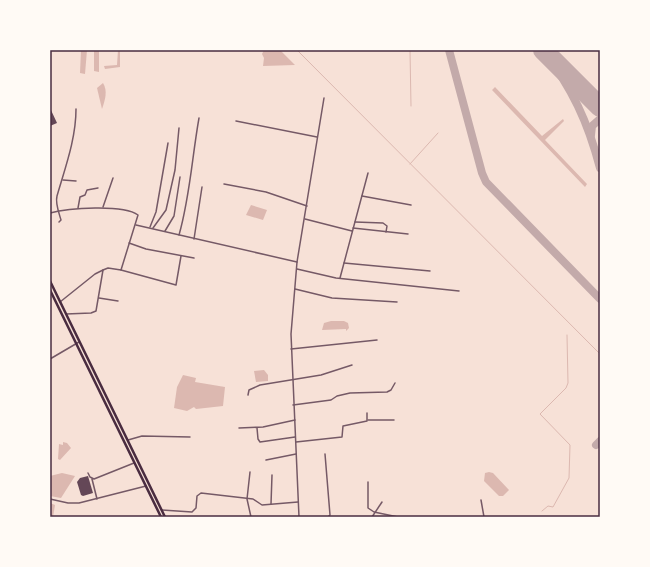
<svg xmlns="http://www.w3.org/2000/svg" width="650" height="567" font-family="Helvetica,sans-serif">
<rect width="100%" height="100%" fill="#f7e1d7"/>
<!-- water -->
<g fill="#dcb8b0">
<path d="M 81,50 L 87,50 L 85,74 L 80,73 Z"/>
<path d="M 94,50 L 99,50 L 99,72 L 94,71 Z"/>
<path d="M 118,50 L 120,50 L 120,67 L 105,69 L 104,66 L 117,65 Z"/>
<path d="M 264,50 L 280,50 L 295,65 L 263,66 L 264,58 L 262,54 Z"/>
<path d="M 103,83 C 108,91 105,100 102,109 L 97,88 Z"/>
<path d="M 495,87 L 542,136 L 563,119 L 564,121 L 545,140 L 587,184 L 585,187 L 492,90 Z"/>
<path d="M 251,205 L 267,210 L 263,220 L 246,215 Z"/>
<path d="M 331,321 L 344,321 L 348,323 L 349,328 L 346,331 L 346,329 L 322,330 L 324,323 Z"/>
<path d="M 264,370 L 268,375 L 268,381 L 256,382 L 254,371 Z"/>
<path d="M 183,375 L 196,378 L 195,382 L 225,387 L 223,406 L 196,409 L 194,407 L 187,411 L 174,408 L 177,387 Z"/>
<path d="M 63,442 L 67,443 L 71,448 L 60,460 L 58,459 L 59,444 L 63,445 Z"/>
<path d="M 489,472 L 493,473 L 509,490 L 503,496 L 499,496 L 484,481 L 485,473 Z"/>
<path d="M 62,473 L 75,476 L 61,498 L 50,496 L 50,476 Z"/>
<path d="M 50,503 L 55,505 L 53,517 L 50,517 Z"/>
</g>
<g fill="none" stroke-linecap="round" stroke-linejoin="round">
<!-- stream -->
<g stroke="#dcb8b0" stroke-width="1">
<path d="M 297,50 L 600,354"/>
<path d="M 410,50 L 411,106"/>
<path d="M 410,164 L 438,133"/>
<path d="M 542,511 L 548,506 L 553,507 L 569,478 L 570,445 L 540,414 L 566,388 L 568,383 L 567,335"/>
</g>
<!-- taxiway -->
<g stroke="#c3aaaa" stroke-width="8">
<path d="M 449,50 L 482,173 L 486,182 L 600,299"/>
<path d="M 543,50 C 572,88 588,122 600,168"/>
<path d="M 591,135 L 592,126 L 600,119"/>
<path d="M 596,445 L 600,441"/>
</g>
<!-- runway -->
<path stroke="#c3aaaa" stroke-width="20" d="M 543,50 L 600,107"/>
</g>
<!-- building -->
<g fill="#644757">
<path d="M 50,108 L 57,123 L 50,126 Z"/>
<path d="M 88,476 L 93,493 L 83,496 L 81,495 L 77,482 L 80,478 Z"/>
</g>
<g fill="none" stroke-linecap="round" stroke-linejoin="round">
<!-- minor -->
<g stroke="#755966" stroke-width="1.5">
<path d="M 236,121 L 317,137"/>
<path d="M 63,180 L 76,181"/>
<path d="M 224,184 L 266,192 L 307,206"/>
<path d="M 362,196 L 411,205"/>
<path d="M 103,207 L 113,178"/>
<path d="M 78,208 L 80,197 L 85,195 L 87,190 L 98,188"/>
<path d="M 50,213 C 68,208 123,204 138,215 L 121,270 L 108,268 L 103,270 L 96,311 L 91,313 L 66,314"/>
<path d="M 305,219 L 352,231"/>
<path d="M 59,222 L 61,220 C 59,213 55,203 57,196 C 65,168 76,139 76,109"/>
<path d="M 355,222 L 383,223 L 387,226 L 386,232"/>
<path d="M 136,225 L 297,262"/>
<path d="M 150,227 L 156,212 L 168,143"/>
<path d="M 153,228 L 166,210 L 175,170 L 179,128"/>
<path d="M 353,228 L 408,234"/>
<path d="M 165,231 L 174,216 L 180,177"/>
<path d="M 179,235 C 190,197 192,157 199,118"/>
<path d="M 194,239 L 202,187"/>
<path d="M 129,243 L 146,249 L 194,258"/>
<path d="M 344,263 L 430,271"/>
<path d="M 297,269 L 336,278 L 459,291"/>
<path d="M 121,270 L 176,285 L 181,256"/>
<path d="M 340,278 L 368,173"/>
<path d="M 295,289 L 332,298 L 397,302"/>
<path d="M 99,298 L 118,301"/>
<path d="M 60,302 L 95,274 L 103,270"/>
<path d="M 291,349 L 377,340"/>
<path d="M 50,359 L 79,342"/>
<path d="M 248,395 L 249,390 L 260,385 L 321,375 L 352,365"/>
<path d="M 293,405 L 331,400 L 337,396 L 350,393 L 387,392 L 391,390 L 395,383"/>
<path d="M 368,420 L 394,420"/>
<path d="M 239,428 L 263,427 L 295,420"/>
<path d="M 257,428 L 258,439 L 260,442 L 295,437"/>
<path d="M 128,440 L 142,436 L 190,437"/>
<path d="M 296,442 L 342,437 L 343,426 L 367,421 L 367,413"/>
<path d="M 325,454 L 330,515 L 328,517"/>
<path d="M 266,460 L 296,454"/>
<path d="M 250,472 L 247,499 L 251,517"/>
<path d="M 88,473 L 90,477 L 94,479 L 134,463"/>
<path d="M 92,479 L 97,499"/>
<path d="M 368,482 L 368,508 L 374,512 L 398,517"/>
<path d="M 50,499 L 68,503 L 79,503 L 146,486"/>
<path d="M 481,500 L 484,517"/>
<path d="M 271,504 L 272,475"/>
<path d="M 162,510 L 192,512 L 196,508 L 197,496 L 201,493 L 253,499 L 262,505 L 298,502"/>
<path d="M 299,517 L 291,334 L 297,262 L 324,98"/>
<path d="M 372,517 L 382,502"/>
</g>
<!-- trunk -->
<g stroke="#4a2c40" stroke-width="2.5">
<path d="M 50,281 L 165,517"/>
<path d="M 50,290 L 161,517"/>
</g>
</g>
<!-- border -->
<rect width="650" height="567" fill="none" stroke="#fffaf5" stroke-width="102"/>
<rect x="51" y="51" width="548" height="465" fill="none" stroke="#4a2c40" stroke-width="1.5"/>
</svg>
